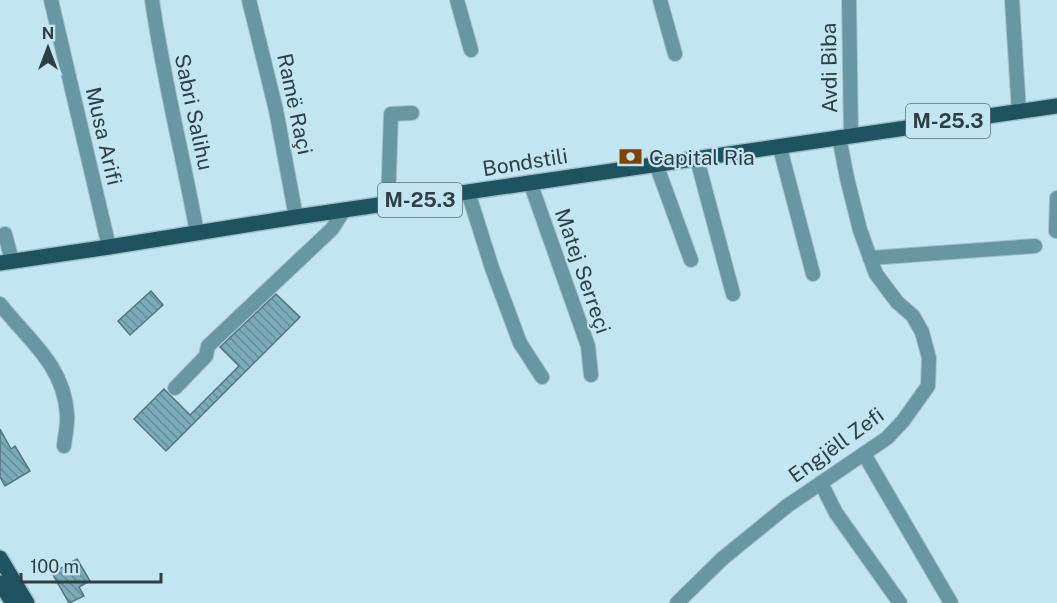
<svg xmlns="http://www.w3.org/2000/svg" width="1057" height="603" font-family="'Public Sans',sans-serif">
<defs>
<pattern id="building-back-hatch" width="6" height="6" patternUnits="userSpaceOnUse" patternTransform="scale(1.5)"><rect width="6" height="6" fill="#79abb9"/><path d="M-1 5l2 2M0 0l6 6M5-1l2 2" fill="none" stroke="#648d98"/></pattern>
</defs>
<rect width="100%" height="100%" fill="#c2e6f1"/>
<!-- building -->
<g fill="url(#building-back-hatch)" stroke="#557680" stroke-width="1.5">
<path d="M 151,291 L 163,305 L 130,335 L 118,321 Z"/>
<path d="M 276,294 L 300,317 L 166,451 L 134,419 L 164,389 L 190,415 L 239,366 L 220,347 Z"/>
<path d="M 0,429 L 11,449 L 15,446 L 30,471 L 5,486 L 0,477 Z"/>
<path d="M 77,559 L 90,581 L 79,587 L 84,596 L 69,603 L 52,573 Z"/>
</g>
<g fill="none" stroke-linecap="round" stroke-linejoin="round">
<defs>
<g id="minor">
<path d="M 51,0 L 109,247"/>
<path d="M 152,0 C 163,78 183,155 197,233"/>
<path d="M 249,0 L 276,110 L 296,217"/>
<path d="M 457,0 L 471,50"/>
<path d="M 660,0 L 675,54"/>
<path d="M 849,0 L 851,135"/>
<path d="M 1012,0 L 1019,112"/>
<path d="M 780,148 L 813,274"/>
<path d="M 697,159 L 733,294"/>
<path d="M 656,164 L 691,260"/>
<path d="M 530,182 L 588,346 L 591,375"/>
<path d="M 468,192 L 492,268 L 520,343 L 542,377"/>
<path d="M 388,204 L 391,114 L 412,113"/>
<path d="M 1056,231 L 1057,198"/>
<path d="M 5,234 L 12,261"/>
<path d="M 870,258 L 1035,246"/>
<path d="M 0,304 C 28,340 64,365 67,414 C 68,424 65,436 64,446"/>
<path d="M 175,388 L 206,356 L 208,346 L 332,229 L 344,210"/>
<path d="M 864,454 L 951,603"/>
<path d="M 821,483 L 836,513 L 900,603"/>
<path d="M 677,603 L 722,559 L 787,506 L 887,438 L 903,421 L 928,386 L 929,358 L 922,332 L 913,316 L 897,302 L 876,274 L 860,230 L 847,178 L 839,137"/>
</g>
<g id="major">
<path d="M 0,263 L 109,247 L 296,217 L 1057,106"/>
<path d="M 0,558 L 27,603"/>
<path d="M 0,583 L 13,603"/>
</g>
</defs>
<!-- minor casing -->
<use href="#minor" stroke="#a2c1cb" stroke-width="16"/>
<!-- major casing -->
<use href="#major" stroke="#a2c1cb" stroke-width="18"/>
<!-- minor -->
<use href="#minor" stroke="#6896a2" stroke-width="14"/>
<!-- major -->
<use href="#major" stroke="#1e5360" stroke-width="15"/>
</g>
<!-- icons -->
<defs>
<symbol id="bank-bare" viewBox="-9 -9 18 18"><path d="M-6-4H6V4H-6ZM0-2.3a2.3 2.3 0 1 0 0 4.6a2.3 2.3 0 1 0 0-4.6Z" fill="#814303" stroke="#c2e6f1" stroke-width="2.5" paint-order="stroke"/></symbol>
</defs>
<g fill-rule="evenodd">
<use href="#bank-bare" x="614" y="140" width="33" height="33"/>
</g>
<g text-anchor="middle" dominant-baseline="central" stroke-width="4.5" stroke-linejoin="round" paint-order="stroke">
<!-- shield labels -->
<g fill="#c2e6f1" stroke="#5c7177" stroke-width="1.5">
<rect x="906" y="104" width="84" height="34" rx="4.5"/>
<rect x="378" y="183" width="84" height="34" rx="4.5"/>
</g>
<g font-size="20" font-weight="bold" fill="#303f43">
<text x="948" y="121">M-25.3</text>
<text x="420" y="200">M-25.3</text>
</g>
<!-- street labels -->
<g font-size="21" fill="#303f43" stroke="#c2e6f1">
<text transform="translate(829 68) rotate(-91)">Avdi Biba</text>
<text transform="translate(295 104) rotate(78)">Ramë Raçi</text>
<text transform="translate(194 112) rotate(78)">Sabri Salihu</text>
<text transform="translate(104 136) rotate(77)">Musa Arifi</text>
<text transform="translate(525 162) rotate(-9)">Bondstili</text>
<text transform="translate(583 271) rotate(71)">Matej Serreçi</text>
<text transform="translate(836 445) rotate(-36)">Engjëll Zefi</text>
</g>
<!-- poi labels -->
<g font-size="21" fill="#303f43" stroke="#c2e6f1" text-anchor="start">
<text x="649" y="157">Capital Ria</text>
</g>
</g>
<!-- north arrow -->
<g transform="translate(48 48)" stroke="#c2e6f1" stroke-width="4.5" paint-order="stroke">
<path d="M0-4.5L10 22L0 15L-10 22Z" fill="#303f43"/>
<text y="-9" font-size="16" font-weight="bold" text-anchor="middle" fill="#303f43">N</text>
</g>
<!-- scale -->
<path d="M21 573v9h140v-9" fill="none" stroke="#303f43" stroke-width="3"/>
<text x="30" y="573" font-size="18" fill="#303f43" stroke="#c2e6f1" stroke-width="4.5" paint-order="stroke">100 m</text>
</svg>
